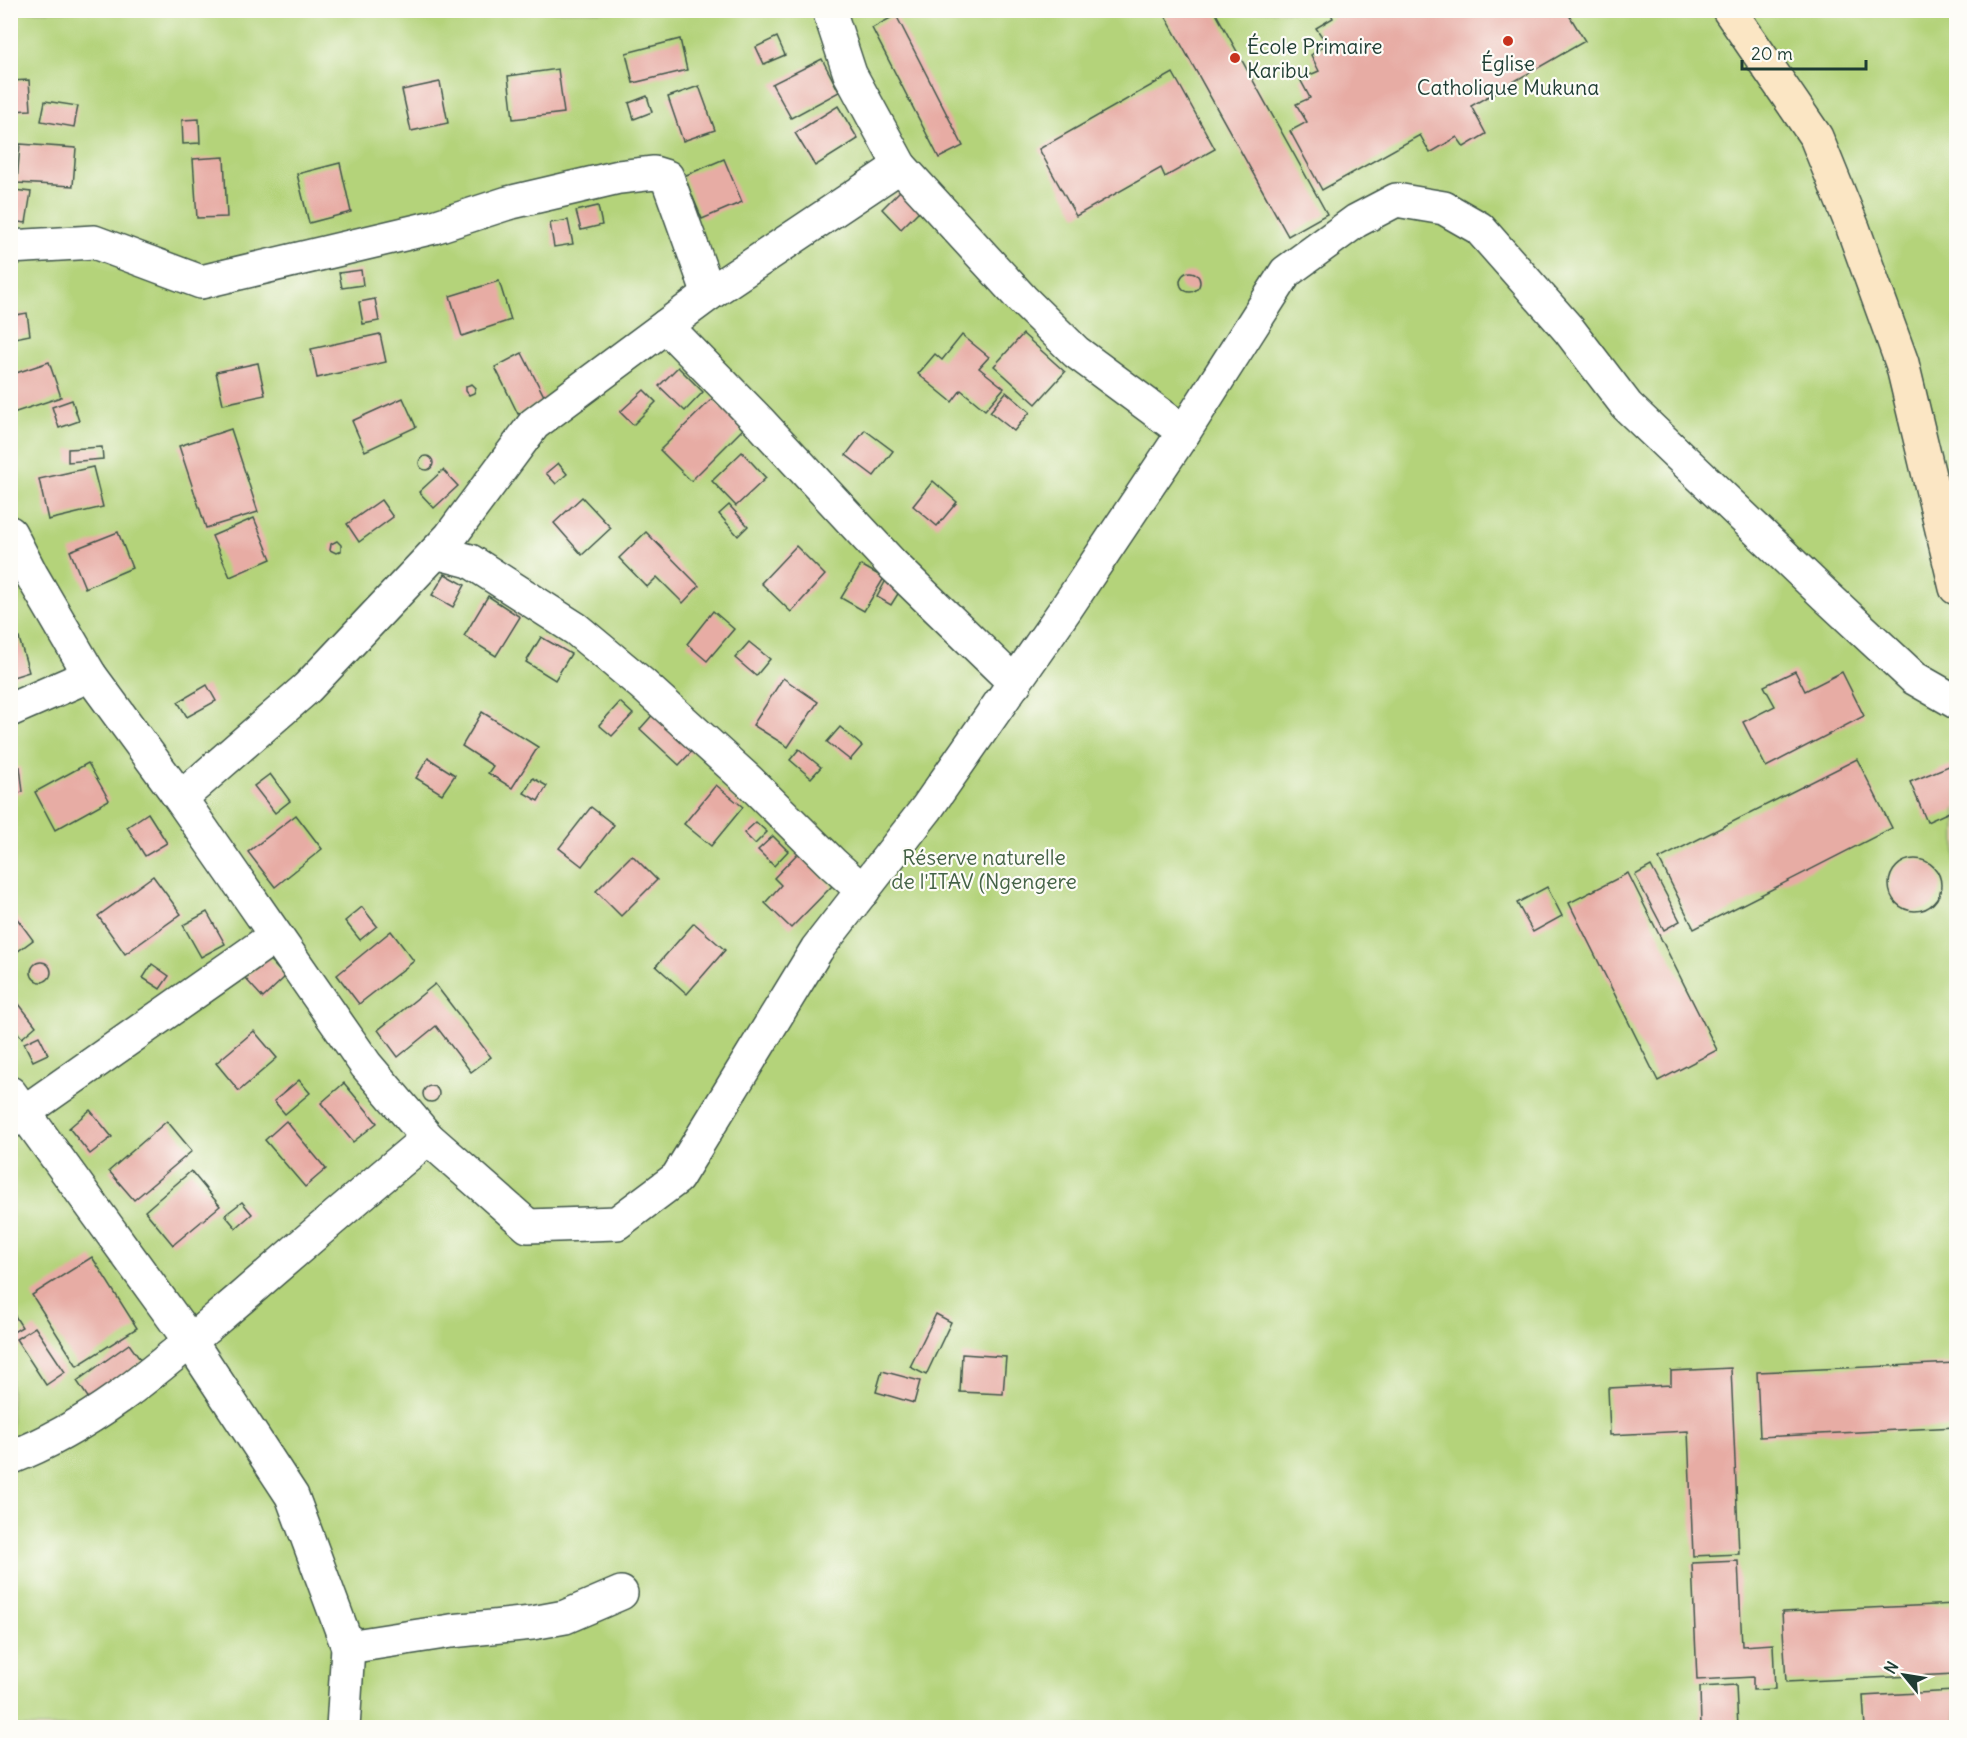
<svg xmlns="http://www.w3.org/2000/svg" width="1967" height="1738" font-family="Delius,sans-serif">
<rect width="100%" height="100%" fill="#fdfcf7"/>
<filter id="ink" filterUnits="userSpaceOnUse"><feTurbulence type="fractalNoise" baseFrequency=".0167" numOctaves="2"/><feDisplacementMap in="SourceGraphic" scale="12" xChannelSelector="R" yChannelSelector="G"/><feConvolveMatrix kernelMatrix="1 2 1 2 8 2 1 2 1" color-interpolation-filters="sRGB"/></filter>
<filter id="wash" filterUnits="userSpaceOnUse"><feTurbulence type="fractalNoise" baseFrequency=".008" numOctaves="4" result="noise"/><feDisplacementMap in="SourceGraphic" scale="24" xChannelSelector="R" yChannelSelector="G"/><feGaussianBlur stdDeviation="1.35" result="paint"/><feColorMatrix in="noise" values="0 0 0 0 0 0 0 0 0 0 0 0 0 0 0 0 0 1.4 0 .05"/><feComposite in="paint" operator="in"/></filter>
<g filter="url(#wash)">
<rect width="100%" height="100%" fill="#f4dabd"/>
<!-- green -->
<rect fill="#b4d37a" stroke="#6a8857" stroke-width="1.5" x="11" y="11" width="1945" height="1716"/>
<g id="blocks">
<!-- building -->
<g fill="#e7aca4">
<path d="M 1162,10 L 1214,10 L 1327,214 L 1288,236 Z"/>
<path d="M 1329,10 L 1566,10 L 1585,41 L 1471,106 L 1486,134 L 1464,147 L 1457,137 L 1430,153 L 1420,135 L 1322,190 L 1290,131 L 1307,122 L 1296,104 L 1310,98 L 1300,79 L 1319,71 L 1311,55 L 1327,44 L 1316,28 L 1333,18 Z"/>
<path d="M 896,15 L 963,146 L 939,158 L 872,28 Z"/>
<path d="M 777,37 L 785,55 L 764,64 L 756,47 Z"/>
<path d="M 680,39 L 687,70 L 633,83 L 626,53 Z"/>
<path d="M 822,59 L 839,92 L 791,118 L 772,84 Z"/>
<path d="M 558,69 L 564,113 L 513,119 L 508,76 Z"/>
<path d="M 1173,73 L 1215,149 L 1165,177 L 1161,168 L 1076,216 L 1039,149 Z"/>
<path d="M 29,80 L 31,110 L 10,111 L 10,81 Z"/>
<path d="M 440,82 L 448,123 L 411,131 L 402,90 Z"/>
<path d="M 699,86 L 715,130 L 683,141 L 668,97 Z"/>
<path d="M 647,96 L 652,112 L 634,119 L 629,103 Z"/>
<path d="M 45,101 L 78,106 L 74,127 L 41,121 Z"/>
<path d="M 838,106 L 858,139 L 815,166 L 795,133 Z"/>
<path d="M 199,119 L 200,143 L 183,144 L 182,120 Z"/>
<path d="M 20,144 L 76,148 L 73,186 L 17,183 Z"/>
<path d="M 224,157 L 227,217 L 197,218 L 193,159 Z"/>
<path d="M 724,159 L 742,202 L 702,219 L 684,176 Z"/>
<path d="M 340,163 L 351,212 L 309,223 L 297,174 Z"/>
<path d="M 14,190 L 31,192 L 26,223 L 10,221 Z"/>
<path d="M 901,190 L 921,209 L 901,229 L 882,209 Z"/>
<path d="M 598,206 L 602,225 L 581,230 L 576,211 Z"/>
<path d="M 568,220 L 573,244 L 554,247 L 550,223 Z"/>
<path d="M 361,270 L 363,285 L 342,288 L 339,273 Z"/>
<circle cx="1190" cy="282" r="10"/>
<path d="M 499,281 L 511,320 L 462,336 L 450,296 Z"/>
<path d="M 375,299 L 379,321 L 363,324 L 359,302 Z"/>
<path d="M 27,313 L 30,335 L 10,339 L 10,316 Z"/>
<path d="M 380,334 L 386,362 L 317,378 L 311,349 Z"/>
<path d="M 1023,334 L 1065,372 L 1036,404 L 994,366 Z"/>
<path d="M 962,335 L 989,357 L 979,368 L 1004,388 L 985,410 L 961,390 L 952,402 L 918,374 L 935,354 L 942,360 Z"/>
<path d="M 522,353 L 546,400 L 518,414 L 495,367 Z"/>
<path d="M 49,362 L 61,397 L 10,414 L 10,375 Z"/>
<path d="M 258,363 L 265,395 L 223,404 L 216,372 Z"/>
<path d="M 678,367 L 703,392 L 685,411 L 659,386 Z"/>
<path d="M 472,384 L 476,388 L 474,393 L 469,395 L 466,391 L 466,386 Z"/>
<path d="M 644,390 L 656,402 L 633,425 L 620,412 Z"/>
<path d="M 1006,392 L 1030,412 L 1014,431 L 990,412 Z"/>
<path d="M 403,398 L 416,427 L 365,451 L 352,421 Z"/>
<path d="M 713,398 L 743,429 L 691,481 L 660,450 Z"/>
<path d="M 72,400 L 79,421 L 59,428 L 52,407 Z"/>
<path d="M 231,429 L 258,512 L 206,528 L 179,446 Z"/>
<path d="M 865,430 L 893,451 L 874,476 L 846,455 Z"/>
<path d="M 102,447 L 103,459 L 68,462 L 68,449 Z"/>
<path d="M 742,452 L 766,478 L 736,506 L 712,481 Z"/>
<circle cx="426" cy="463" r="7"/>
<path d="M 558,463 L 567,474 L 556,484 L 546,473 Z"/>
<path d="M 93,467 L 103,507 L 48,520 L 39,479 Z"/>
<path d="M 443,470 L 458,486 L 434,508 L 419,492 Z"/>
<path d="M 933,481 L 957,502 L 937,526 L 913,506 Z"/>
<path d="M 582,497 L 611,528 L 582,555 L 554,523 Z"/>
<path d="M 381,500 L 393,517 L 359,542 L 347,524 Z"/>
<path d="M 729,505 L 748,526 L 738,536 L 719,514 Z"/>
<path d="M 254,518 L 271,559 L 230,577 L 212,536 Z"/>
<path d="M 118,532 L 132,568 L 85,588 L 70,551 Z"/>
<path d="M 646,532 L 699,586 L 683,603 L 657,577 L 647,587 L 619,558 Z"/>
<path d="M 337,541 L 341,545 L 341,551 L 336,553 L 330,550 L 331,544 Z"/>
<path d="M 796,546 L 825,575 L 791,612 L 761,583 Z"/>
<path d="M 861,565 L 884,578 L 864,611 L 841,598 Z"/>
<path d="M 445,574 L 465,585 L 453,607 L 432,595 Z"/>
<path d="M 886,580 L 901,589 L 891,605 L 877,597 Z"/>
<path d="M 488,596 L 520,617 L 496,656 L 464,636 Z"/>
<path d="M 713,611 L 734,629 L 707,661 L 687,644 Z"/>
<path d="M 541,637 L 571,654 L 555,680 L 526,662 Z"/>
<path d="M 19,638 L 29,672 L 10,678 L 10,641 Z"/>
<path d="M 749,642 L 770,659 L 756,676 L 735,658 Z"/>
<path d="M 1795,671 L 1805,691 L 1842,672 L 1864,716 L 1766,767 L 1743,722 L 1775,706 L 1764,686 Z"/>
<path d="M 783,678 L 818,702 L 788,747 L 753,725 Z"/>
<path d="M 207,685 L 216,701 L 187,717 L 178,702 Z"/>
<path d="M 620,702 L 633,714 L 612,736 L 599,725 Z"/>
<path d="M 656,711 L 695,748 L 679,765 L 640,729 Z"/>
<path d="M 482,712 L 538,747 L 512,788 L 488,773 L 493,766 L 462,746 Z"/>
<path d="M 840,727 L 862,746 L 850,760 L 827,742 Z"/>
<path d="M 799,749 L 821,767 L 811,778 L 790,760 Z"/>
<path d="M 428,758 L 455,775 L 442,794 L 416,778 Z"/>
<path d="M 1857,759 L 1892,828 L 1694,929 L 1659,859 Z"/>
<path d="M 88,763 L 109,800 L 55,830 L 35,792 Z"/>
<path d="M 1956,763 L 1956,809 L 1927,822 L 1910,782 Z"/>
<path d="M 20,767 L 23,792 L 10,795 L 10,769 Z"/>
<path d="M 270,774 L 290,801 L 275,813 L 254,786 Z"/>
<path d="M 533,778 L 547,786 L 538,801 L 524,793 Z"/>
<path d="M 716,785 L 743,807 L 711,846 L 684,824 Z"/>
<path d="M 591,807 L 614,825 L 582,866 L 559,848 Z"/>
<path d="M 148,813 L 167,843 L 145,856 L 127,827 Z"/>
<path d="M 296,815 L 322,849 L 275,887 L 248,852 Z"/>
<path d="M 756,822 L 767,832 L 755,844 L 744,833 Z"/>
<path d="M 773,836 L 788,851 L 774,866 L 758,850 Z"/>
<path d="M 798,853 L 832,886 L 791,928 L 765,903 L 781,885 L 774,878 Z"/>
<path d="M 632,855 L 657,880 L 621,916 L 596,891 Z"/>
<circle cx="1915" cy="885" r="26"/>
<path d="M 1651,866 L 1680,921 L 1664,930 L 1635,875 Z"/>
<path d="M 1628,873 L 1717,1050 L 1658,1081 L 1569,903 Z"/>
<path d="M 153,876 L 181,914 L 125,954 L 98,916 Z"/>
<path d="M 1547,887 L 1562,916 L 1533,932 L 1517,903 Z"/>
<path d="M 362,907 L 377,926 L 360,940 L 345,921 Z"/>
<path d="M 10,909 L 33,940 L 10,957 Z"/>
<path d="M 207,912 L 225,944 L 201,957 L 183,925 Z"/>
<path d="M 694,923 L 725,950 L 687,994 L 656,966 Z"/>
<path d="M 391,931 L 414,961 L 359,1004 L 337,975 Z"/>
<path d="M 267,957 L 285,977 L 263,998 L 245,978 Z"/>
<circle cx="41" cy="972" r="10"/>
<path d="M 152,964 L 169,976 L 160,989 L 143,978 Z"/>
<path d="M 435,984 L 491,1057 L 471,1072 L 436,1026 L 398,1057 L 378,1030 Z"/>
<path d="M 12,995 L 36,1026 L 22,1038 L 10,1023 L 10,996 Z"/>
<path d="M 254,1031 L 277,1058 L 239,1091 L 216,1063 Z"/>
<path d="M 39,1036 L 48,1054 L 33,1061 L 24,1043 Z"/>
<path d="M 299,1080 L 310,1093 L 285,1114 L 274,1101 Z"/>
<path d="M 344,1083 L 377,1123 L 353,1142 L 321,1103 Z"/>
<circle cx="431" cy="1094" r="8"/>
<path d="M 90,1110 L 112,1137 L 90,1154 L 69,1128 Z"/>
<path d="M 167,1121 L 192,1151 L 134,1200 L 109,1171 Z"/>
<path d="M 286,1121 L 326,1169 L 305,1187 L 265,1140 Z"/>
<path d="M 191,1171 L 220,1206 L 173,1245 L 145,1211 Z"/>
<path d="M 242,1202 L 252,1214 L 236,1228 L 225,1215 Z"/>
<path d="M 92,1257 L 137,1328 L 77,1366 L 32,1295 Z"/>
<path d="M 10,1308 L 22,1327 L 10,1334 Z"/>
<path d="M 936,1314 L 951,1322 L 926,1375 L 910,1367 Z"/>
<path d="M 35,1327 L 65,1372 L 46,1385 L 16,1339 Z"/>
<path d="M 129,1344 L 142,1362 L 89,1399 L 77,1381 Z"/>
<path d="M 962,1354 L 1006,1357 L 1003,1394 L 960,1392 Z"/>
<path d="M 1956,1363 L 1956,1427 L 1760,1437 L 1757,1372 Z"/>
<path d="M 1731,1368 L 1739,1554 L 1693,1556 L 1688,1431 L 1610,1435 L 1608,1388 L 1671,1385 L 1671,1371 Z"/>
<path d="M 882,1371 L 920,1381 L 914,1403 L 876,1392 Z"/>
<path d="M 1738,1561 L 1742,1646 L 1773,1644 L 1775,1689 L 1753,1690 L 1753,1677 L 1697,1680 L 1692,1563 Z"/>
<path d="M 1956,1604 L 1956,1674 L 1786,1682 L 1782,1612 Z"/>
<path d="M 1736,1685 L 1738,1728 L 1701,1728 L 1700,1687 Z"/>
<path d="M 1954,1691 L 1956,1728 L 1865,1728 L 1863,1696 Z"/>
</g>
</g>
</g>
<g filter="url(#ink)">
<use href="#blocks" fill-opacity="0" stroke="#3f5549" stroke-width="1.5"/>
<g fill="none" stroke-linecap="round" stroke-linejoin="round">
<defs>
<g id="street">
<path d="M 829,10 L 850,74 L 900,166 L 1022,299 L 1076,352 L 1184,432"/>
<path d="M 10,247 L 94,242 L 201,282 L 434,227 L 508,203 L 619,177 L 654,173 L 667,177 L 709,294"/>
<path d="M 666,326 L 758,420 L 892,564 L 1015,683"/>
<path d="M 10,533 L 31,574 L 90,675 L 176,792 L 366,1065 L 428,1138 L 528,1226 L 617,1223 L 677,1178 L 817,949 L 927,808 L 1067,607 L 1184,432 L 1286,272 L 1356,221 L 1396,200 L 1444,208 L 1479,228 L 1569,330 L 1627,406 L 1825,595 L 1914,678 L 1956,702"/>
<path d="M 436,552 L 470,561 L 576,629 L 642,684 L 749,781 L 832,863 L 863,891"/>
<path d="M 10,710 L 90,675"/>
<path d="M 176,792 L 190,790 L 307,688 L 450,537 L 534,424 L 709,294 L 900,166"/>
<path d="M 10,1093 L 190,1341 L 292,1496 L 348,1647 L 343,1728"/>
<path d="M 10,1122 L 275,936"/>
<path d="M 10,1458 C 99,1424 170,1358 241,1298 C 303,1244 365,1191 428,1138"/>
<path d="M 348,1647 L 451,1631 L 532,1623 L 565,1617 L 621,1593"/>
</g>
<path id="secondary" d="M 1729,10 L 1816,137 L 1853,228 L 1902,363 L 1956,588"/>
</defs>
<!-- street casing -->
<use href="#street" stroke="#3f5549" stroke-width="36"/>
<!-- secondary casing -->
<use href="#secondary" stroke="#3f5549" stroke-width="36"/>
<!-- street -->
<use href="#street" stroke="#fff" stroke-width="33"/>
<!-- secondary -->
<use href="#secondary" stroke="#fbe6c4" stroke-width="33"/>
</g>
</g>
<!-- markers -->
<g fill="#c8321e" stroke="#fdfcf7" stroke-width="2">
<circle cx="1508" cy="41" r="6"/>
<circle cx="1235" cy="58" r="6"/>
</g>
<g text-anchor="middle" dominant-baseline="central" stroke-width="4.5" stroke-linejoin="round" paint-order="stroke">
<!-- poi labels -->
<g font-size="21" fill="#1f3d34" stroke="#fdfcf7" text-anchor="start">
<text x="1247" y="46">École Primaire<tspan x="1247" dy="24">Karibu</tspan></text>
<text x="1508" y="63" text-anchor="middle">Église<tspan x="1508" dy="24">Catholique Mukuna</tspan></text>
</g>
<!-- park labels -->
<g font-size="21" fill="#446246" stroke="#fdfcf7">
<text x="984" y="857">Réserve naturelle<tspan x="984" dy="24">de l'ITAV (Ngengere</tspan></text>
</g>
</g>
<!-- margin -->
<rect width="1967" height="1738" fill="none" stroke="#fdfcf7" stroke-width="36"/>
<!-- north arrow -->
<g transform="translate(1904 1675) rotate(300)" stroke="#fdfcf7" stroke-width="4.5" paint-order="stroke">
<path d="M0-4.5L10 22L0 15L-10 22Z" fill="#1f3d34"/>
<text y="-9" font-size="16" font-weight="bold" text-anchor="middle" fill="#1f3d34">N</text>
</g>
<!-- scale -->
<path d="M1742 60v9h124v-9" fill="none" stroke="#1f3d34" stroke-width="3"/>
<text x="1751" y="60" font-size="18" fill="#1f3d34" stroke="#fdfcf7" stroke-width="4.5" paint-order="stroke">20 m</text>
</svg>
